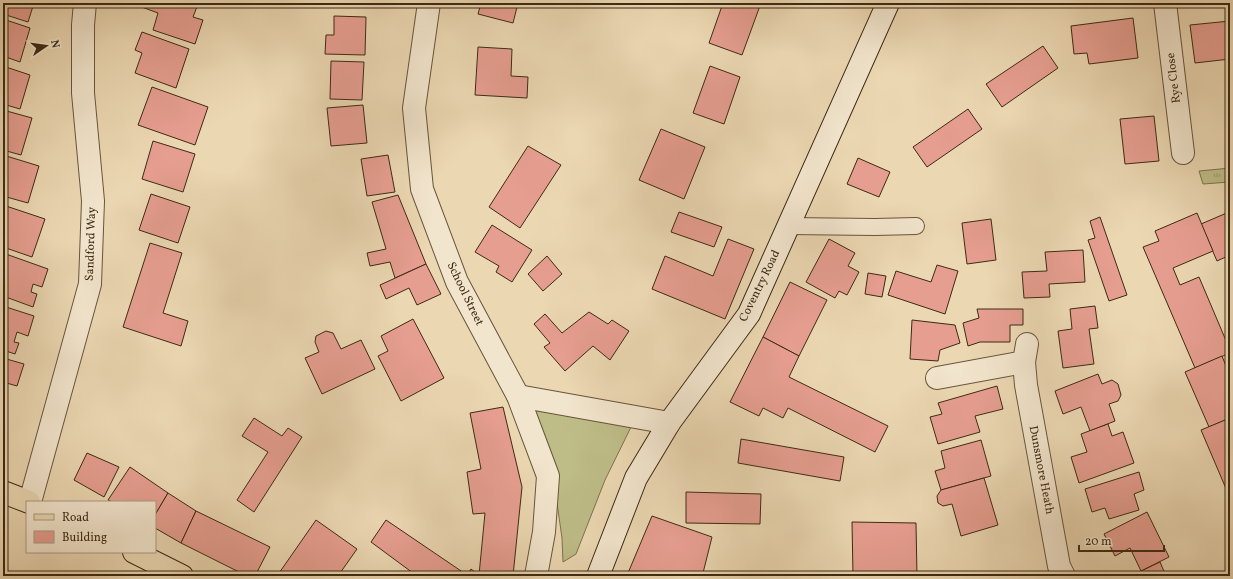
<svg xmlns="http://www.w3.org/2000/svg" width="1233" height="579" font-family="Vollkorn,serif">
<defs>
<pattern id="park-tufts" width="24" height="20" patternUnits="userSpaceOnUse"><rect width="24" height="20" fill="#bebc87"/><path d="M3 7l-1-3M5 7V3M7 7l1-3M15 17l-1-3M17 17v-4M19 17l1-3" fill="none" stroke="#9c996d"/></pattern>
</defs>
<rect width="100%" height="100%" fill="#ebd7b2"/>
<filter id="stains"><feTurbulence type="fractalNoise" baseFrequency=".005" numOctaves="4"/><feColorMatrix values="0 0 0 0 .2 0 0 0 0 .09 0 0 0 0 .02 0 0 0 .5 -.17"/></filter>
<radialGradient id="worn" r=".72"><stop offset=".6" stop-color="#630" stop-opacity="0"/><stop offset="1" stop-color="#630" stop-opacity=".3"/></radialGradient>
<!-- grass -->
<path fill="#bebc87" stroke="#7e734d" d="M 527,403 L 632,425 L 605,480 L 576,554 L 563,562 L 562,538 L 553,475 Z"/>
<!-- park -->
<path fill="url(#park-tufts)" stroke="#7e734d" d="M 1230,168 L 1230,182 L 1203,184 L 1199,171 Z"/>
<!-- building -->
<g fill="#e69e90" stroke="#3d2a13">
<path d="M 3,3 L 34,3 L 28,22 L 3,14 Z"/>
<path d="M 140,3 L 195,3 L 198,4 L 193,17 L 203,20 L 195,44 L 153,30 L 158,13 L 139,6 Z"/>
<path d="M 481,3 L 518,3 L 513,23 L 478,14 Z"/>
<path d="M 723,3 L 761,3 L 742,55 L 709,43 Z"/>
<path d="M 334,16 L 366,17 L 365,55 L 325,54 L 326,35 L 334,35 Z"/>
<path d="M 1133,18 L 1138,58 L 1089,64 L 1087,53 L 1074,54 L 1071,26 Z"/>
<path d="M 3,19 L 30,28 L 20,62 L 3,56 Z"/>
<path d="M 1230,21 L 1230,59 L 1195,63 L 1190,25 Z"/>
<path d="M 142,32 L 189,49 L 176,88 L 135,73 L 142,53 L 135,50 Z"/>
<path d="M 1043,46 L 1058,68 L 1002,107 L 986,84 Z"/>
<path d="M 478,47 L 512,49 L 511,76 L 528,77 L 527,98 L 475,95 Z"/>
<path d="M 331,61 L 364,62 L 362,100 L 330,99 Z"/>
<path d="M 3,66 L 30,75 L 20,109 L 3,104 Z"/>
<path d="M 710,66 L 740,77 L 724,124 L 693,113 Z"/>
<path d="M 152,87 L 208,107 L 195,145 L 138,125 Z"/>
<path d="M 363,105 L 367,143 L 331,146 L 327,108 Z"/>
<path d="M 968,109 L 982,129 L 927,167 L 913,147 Z"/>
<path d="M 3,110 L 32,118 L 21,155 L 3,150 Z"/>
<path d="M 1154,116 L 1159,161 L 1125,164 L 1120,119 Z"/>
<path d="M 661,129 L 705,147 L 684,199 L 639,180 Z"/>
<path d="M 153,141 L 195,154 L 183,192 L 142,179 Z"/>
<path d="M 528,146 L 561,165 L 520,228 L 489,207 Z"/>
<path d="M 3,155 L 39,166 L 28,203 L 3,196 Z"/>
<path d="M 388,155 L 395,192 L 367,196 L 361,159 Z"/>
<path d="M 858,158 L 890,172 L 879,197 L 847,184 Z"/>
<path d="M 151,194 L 190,207 L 178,243 L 139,230 Z"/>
<path d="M 398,195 L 426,264 L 395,278 L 390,262 L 370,266 L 367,253 L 386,249 L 372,202 Z"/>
<path d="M 3,205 L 45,219 L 32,257 L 3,247 Z"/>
<path d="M 679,212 L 722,227 L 714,247 L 671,232 Z"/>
<path d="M 1229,212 L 1230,215 L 1230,255 L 1217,261 L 1201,224 Z"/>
<path d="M 1197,213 L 1213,251 L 1173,268 L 1180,285 L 1199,277 L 1230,350 L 1230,353 L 1195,368 L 1143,247 L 1159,241 L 1155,231 Z"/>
<path d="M 1100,217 L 1127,295 L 1109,301 L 1088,240 L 1095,238 L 1090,221 Z"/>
<path d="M 991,219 L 996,260 L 967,264 L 962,223 Z"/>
<path d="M 492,225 L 532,250 L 512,282 L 496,272 L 499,266 L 475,252 Z"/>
<path d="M 728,239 L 754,249 L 725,319 L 652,289 L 665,256 L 713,276 Z"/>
<path d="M 829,239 L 855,253 L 848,266 L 859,272 L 847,295 L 839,291 L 835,298 L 806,282 Z"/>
<path d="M 150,243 L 182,253 L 163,313 L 188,321 L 181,346 L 123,327 Z"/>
<path d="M 1083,250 L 1085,282 L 1049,284 L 1050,297 L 1024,298 L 1022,272 L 1047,271 L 1045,252 Z"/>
<path d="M 3,253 L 48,269 L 42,287 L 33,284 L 31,292 L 37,294 L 33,307 L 3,296 Z"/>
<path d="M 547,256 L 562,274 L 543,291 L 528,274 Z"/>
<path d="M 426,264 L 441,294 L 417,305 L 409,288 L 386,299 L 380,285 Z"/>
<path d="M 937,265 L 958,271 L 945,314 L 888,295 L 896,271 L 931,282 Z"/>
<path d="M 868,273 L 886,276 L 882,297 L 865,294 Z"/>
<path d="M 790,282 L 827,300 L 799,356 L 763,337 Z"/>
<path d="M 3,306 L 34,316 L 28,336 L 17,332 L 14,342 L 19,343 L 15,354 L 3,350 Z"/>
<path d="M 1095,306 L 1098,328 L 1089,329 L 1094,364 L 1063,368 L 1058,331 L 1072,329 L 1070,309 Z"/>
<path d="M 977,309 L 1023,309 L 1023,325 L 1010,325 L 1010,342 L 980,342 L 968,346 L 963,323 L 979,318 Z"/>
<path d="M 589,312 L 608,324 L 612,320 L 629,331 L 610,360 L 593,346 L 565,371 L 544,347 L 550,343 L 534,324 L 545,314 L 562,333 Z"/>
<path d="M 413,319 L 444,378 L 401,401 L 378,356 L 388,351 L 381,336 Z"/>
<path d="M 912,320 L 955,325 L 960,343 L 940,350 L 938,361 L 910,359 Z"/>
<path d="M 326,331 L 333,333 L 341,349 L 361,340 L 375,369 L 322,394 L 305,358 L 319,352 L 315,342 L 316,336 Z"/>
<path d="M 763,337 L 799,356 L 789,377 L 888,426 L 875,452 L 788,408 L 783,418 L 763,408 L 759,416 L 730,402 Z"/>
<path d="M 1222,356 L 1230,376 L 1230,418 L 1209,427 L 1185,372 Z"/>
<path d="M 3,358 L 24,364 L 17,386 L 3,382 Z"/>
<path d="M 1098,374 L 1102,384 L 1112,380 L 1118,384 L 1121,395 L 1118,401 L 1109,404 L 1115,421 L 1090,431 L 1081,407 L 1063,414 L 1055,391 Z"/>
<path d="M 997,386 L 1003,409 L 975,416 L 980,432 L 938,444 L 930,417 L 942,414 L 938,403 Z"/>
<path d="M 503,407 L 522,487 L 513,576 L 480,576 L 479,575 L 485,513 L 473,514 L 467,472 L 481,469 L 470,413 Z"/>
<path d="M 254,418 L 282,436 L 288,428 L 302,437 L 254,512 L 237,500 L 268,452 L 242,436 Z"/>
<path d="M 1230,418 L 1230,498 L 1201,430 Z"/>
<path d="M 1108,424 L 1112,436 L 1123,432 L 1134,463 L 1079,483 L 1071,457 L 1087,452 L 1081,434 Z"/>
<path d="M 741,439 L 844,457 L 840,481 L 738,463 Z"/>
<path d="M 981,440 L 991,476 L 941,490 L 935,471 L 945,468 L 941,451 Z"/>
<path d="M 87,453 L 119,467 L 104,497 L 74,480 Z"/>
<path d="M 130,467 L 168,493 L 155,515 L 155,502 L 112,502 L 108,500 Z"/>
<path d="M 1139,472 L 1144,490 L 1134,494 L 1139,510 L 1109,519 L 1105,508 L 1092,512 L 1085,489 Z"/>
<path d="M 984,478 L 998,525 L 961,536 L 952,504 L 943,506 L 938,503 L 937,496 L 941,490 Z"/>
<path d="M 686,492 L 761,494 L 760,524 L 686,523 Z"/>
<path d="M 168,493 L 196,511 L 181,543 L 155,528 L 155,515 Z"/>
<path d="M 196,511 L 270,547 L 255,576 L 247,576 L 181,543 Z"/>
<path d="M 1147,512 L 1169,557 L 1141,571 L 1130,548 L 1115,556 L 1104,534 Z"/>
<path d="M 652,516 L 712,537 L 703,573 L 710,573 L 712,576 L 682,576 L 682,575 L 674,574 L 673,576 L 639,576 L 628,573 Z"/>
<path d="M 316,520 L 357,549 L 338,576 L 277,576 Z"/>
<path d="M 386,520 L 467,575 L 471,569 L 480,576 L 417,576 L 371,542 Z"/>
<path d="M 852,522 L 916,523 L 917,576 L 853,576 Z"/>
<path d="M 1160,562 L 1166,576 L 1134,576 L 1133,575 Z"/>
</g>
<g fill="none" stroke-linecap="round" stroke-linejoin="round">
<defs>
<path id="service" d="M 788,226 L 875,227 L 916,226"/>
<g id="minor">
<path d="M 429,3 L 414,108 L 422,189 L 457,282 L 518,396 L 548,476 L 544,532 L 536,576"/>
<path d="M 1165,3 L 1183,153"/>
<path d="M 1027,344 L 1024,362 L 1026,385 L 1059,566 L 1064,576"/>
<path d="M 937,378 L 1024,362"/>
<path d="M 518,396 L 669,423"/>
<path d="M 30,502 L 90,284 L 93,201 L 83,93 L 83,25 L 85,3"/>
</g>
<path id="secondary" d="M 598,576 L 636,478 L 669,423 L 749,314 L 888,3"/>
<g id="primary">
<path d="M 3,492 L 29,502"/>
<path d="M 134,552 L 182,576"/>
</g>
</defs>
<!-- service casing -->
<use href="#service" stroke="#68553b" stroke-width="18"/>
<!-- minor casing -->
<use href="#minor" stroke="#68553b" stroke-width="24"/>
<!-- secondary casing -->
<use href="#secondary" stroke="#3d2a13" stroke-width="24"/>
<!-- primary casing -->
<use href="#primary" stroke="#3d2a13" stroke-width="24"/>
<!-- service -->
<use href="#service" stroke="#f2e5cd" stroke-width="16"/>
<!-- minor -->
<use href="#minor" stroke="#f2e5cd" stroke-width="22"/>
<!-- secondary -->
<use href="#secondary" stroke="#f2e5cd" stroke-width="22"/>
<!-- primary -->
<use href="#primary" stroke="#ebd7b2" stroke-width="22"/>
</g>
<g text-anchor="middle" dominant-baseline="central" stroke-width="3" stroke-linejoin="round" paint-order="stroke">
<!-- street labels -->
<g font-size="12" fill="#3d2a13" stroke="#f2e5cd">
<text transform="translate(1174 78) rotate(-97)">Rye Close</text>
<text transform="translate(91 244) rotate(-88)">Sandford Way</text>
<text transform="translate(760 286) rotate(-64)">Coventry Road</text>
<text transform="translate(465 294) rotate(64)">School Street</text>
<text transform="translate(1041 470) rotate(79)">Dunsmore Heath</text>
</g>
</g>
<!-- margin -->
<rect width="1233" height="579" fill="none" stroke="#ebd7b2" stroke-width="16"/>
<rect x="4" y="4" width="1225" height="571" fill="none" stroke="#3d2a13" stroke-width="2"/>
<rect x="8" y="8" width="1217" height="563" fill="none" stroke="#3d2a13"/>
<!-- legend -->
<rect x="26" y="501" width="130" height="52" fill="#f2e5cd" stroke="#aa9a83"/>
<rect x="34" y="514" width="20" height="6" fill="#ebd7b2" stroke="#aa9a83"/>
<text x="62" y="521" font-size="12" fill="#3d2a13">Road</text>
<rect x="34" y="531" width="20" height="12" fill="#e69e90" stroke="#aa9a83"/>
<text x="62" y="541" font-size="12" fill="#3d2a13">Building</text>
<!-- north arrow -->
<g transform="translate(46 46) rotate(77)" stroke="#f2e5cd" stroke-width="3" paint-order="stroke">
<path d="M0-3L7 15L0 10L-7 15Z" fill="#3d2a13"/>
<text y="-6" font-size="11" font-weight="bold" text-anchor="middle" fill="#3d2a13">N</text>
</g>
<!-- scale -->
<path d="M1079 545v6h85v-6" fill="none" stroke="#3d2a13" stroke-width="2"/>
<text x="1085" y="545" font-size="12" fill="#3d2a13" stroke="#f2e5cd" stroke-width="3" paint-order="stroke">20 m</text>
<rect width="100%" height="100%" filter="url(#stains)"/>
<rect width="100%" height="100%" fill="url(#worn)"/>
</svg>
